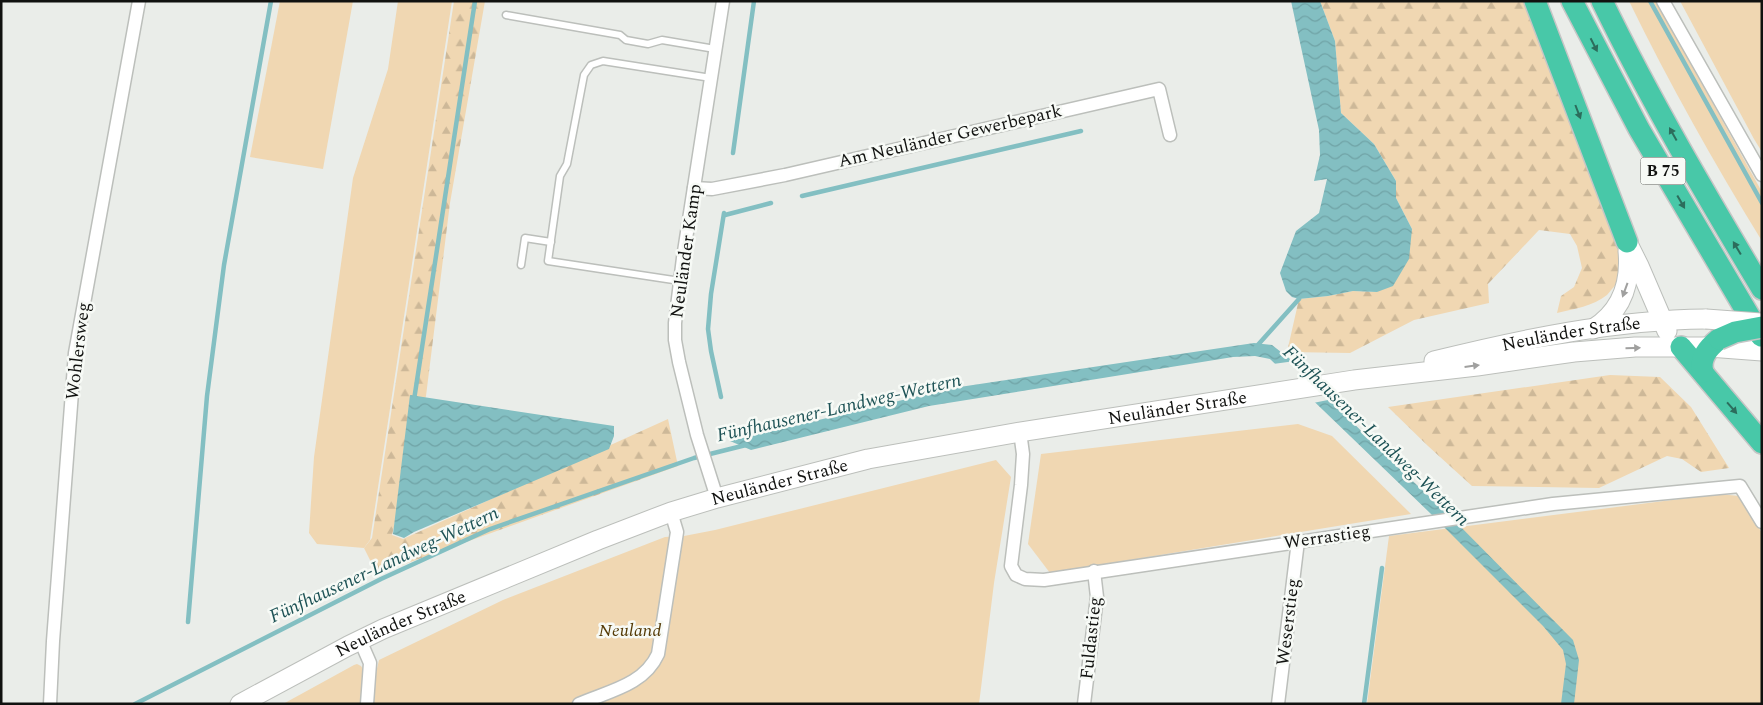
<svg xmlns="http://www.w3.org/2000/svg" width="1763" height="705" font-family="Spectral,serif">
<defs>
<pattern id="forest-firs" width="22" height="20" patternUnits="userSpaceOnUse" patternTransform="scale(1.25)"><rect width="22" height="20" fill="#f0d7b2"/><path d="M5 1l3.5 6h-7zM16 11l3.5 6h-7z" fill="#cdb898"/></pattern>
<pattern id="water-waves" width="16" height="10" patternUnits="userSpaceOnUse" patternTransform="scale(1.25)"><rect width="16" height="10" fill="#83bfc2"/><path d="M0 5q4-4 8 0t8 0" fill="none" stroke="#70a3a6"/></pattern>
</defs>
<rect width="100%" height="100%" fill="#eaede9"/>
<!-- green -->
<g fill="#f0d7b2">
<path d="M 280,1 L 353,1 L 323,169 L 250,157 Z"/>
<path d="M 398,1 L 452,1 L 370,540 L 364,548 L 317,544 L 309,533 L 314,457 L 353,178 L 388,69 Z"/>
<path d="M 1629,1 L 1656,1 L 1762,192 L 1762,241 C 1714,163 1669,83 1629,1 Z"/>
<path d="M 1680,1 L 1762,1 L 1762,152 L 1754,139 Z"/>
<path d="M 1298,424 L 1332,436 L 1411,514 L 1050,573 L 1028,544 L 1041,454 Z"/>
<path d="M 996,460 L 1011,477 L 994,583 L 979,704 L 283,704 L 354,665 L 357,664 L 361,666 L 366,674 L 376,673 L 379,660 L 503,600 L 665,537 L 684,536 L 715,530 Z"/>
<path d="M 1719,494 L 1739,496 L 1762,533 L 1762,704 L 1367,704 L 1389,536 Z"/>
</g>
<!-- forest -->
<g fill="url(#forest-firs)">
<path d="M 454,1 L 485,1 L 450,203 L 426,396 L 392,535 L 403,539 L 668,419 L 678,466 L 377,574 L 364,548 L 372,538 Z"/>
<path d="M 1320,1 L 1525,1 L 1620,252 L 1622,282 C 1613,285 1613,289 1607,295 C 1593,306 1574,309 1557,313 L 1561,296 L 1574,287 L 1582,268 L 1577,246 L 1570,234 L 1539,230 L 1488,284 L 1489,303 L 1414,320 L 1350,353 L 1287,352 L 1299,299 L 1328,296 L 1353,291 L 1377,292 L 1412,229 L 1396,198 L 1396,181 L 1374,144 L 1341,113 L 1335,41 Z"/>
<path d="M 1610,375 L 1660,377 L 1691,407 L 1729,468 L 1701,472 L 1682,459 L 1667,456 L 1599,488 L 1472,486 L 1428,446 L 1388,407 Z"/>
</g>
<!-- water -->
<g fill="url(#water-waves)">
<path d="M 1291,1 L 1320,1 L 1335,41 L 1341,113 L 1374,144 L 1396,181 L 1396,198 L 1412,229 L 1409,259 L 1393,286 L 1377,292 L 1353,291 L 1328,296 L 1299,299 L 1292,297 L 1286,291 L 1280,273 L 1296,231 L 1319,213 L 1327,179 L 1314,181 L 1320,155 L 1319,130 Z"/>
<path d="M 1254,343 L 1272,345 L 1290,359 L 1390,460 L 1446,512 L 1573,640 L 1579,660 L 1574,704 L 1561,704 L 1566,664 L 1563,650 L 1543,626 L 1430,513 L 1270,359 L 1255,356 L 1233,357 L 929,406 L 751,450 L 730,441 L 953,388 Z"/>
<path d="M 410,395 L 614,426 L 614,436 L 609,449 L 414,532 L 404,538 L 393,534 Z"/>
</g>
<!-- pier -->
<path fill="#eaede9" d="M 1295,361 L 1333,399 L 1313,403 L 1273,364 Z"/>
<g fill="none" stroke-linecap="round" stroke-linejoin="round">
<!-- stream -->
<g stroke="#83bfc2" stroke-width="4.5">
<path d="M 1650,1 L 1762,203"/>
<path d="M 733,153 L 754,1"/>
<path d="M 802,196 L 1081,131"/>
<path d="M 725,215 L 771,203"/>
<path d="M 1256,347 L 1299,299"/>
<path d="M 721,397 L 711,351 L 708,329 L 711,294 L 724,213"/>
<path d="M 414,400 L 475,1"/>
<path d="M 188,622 L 207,396 L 224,265 L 271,1"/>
<path d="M 135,704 L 381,579 L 490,529 L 694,458 L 746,445"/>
<path d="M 1364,704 L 1382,568"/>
</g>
<defs>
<g id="service">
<path d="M 506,15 L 620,35 L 626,40 L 648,44 L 662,40 L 715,49"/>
<path d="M 521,265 L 525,238 L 551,242"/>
<path d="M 680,281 L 548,261 L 560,176 L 567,164 L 584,75 L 591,65 L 603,61 L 711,78"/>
</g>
<g id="minor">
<path d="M 1663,1 L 1762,175"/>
<path d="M 694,188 L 712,189 L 785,175 L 1159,89 L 1170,135"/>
<path d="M 1020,432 L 1023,454 L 1021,485 L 1011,566 L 1016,575 L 1025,579 L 1044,580 L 1553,504 L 1740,486 L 1762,522"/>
<path d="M 717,498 L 697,435 L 679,362 L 675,340 L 675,323 L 683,258 L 723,1"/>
<path d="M 360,640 L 370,663 L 367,704"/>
<path d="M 50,704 L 53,641 L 75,353 L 139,1"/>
<path d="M 579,704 C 609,691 644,685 658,654 L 677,532 L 671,512"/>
<path d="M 1084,704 L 1097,597 L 1094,571"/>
<path d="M 1278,704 L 1298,541"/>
</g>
<g id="secondary">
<path d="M 1627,242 L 1639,266 L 1667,331"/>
<path d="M 1593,329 C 1622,311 1631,283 1628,251"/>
<path id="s1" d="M 1434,361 C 1523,339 1614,320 1706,319"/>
<path id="s2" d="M 240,704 L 348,646 L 383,629 L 598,540 L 671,512 L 717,498 L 868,459 L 1020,432 L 1354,380 L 1477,366 L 1574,352 L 1635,347 L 1709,347 L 1762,351"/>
</g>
<g id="trunk">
<path d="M 1535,1 L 1627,242"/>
<path d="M 1572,1 L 1639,129 L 1761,336"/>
<path d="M 1602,1 C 1650,100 1706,195 1762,289"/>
<path d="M 1681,347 L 1762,443"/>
<path d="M 1703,372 C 1699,358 1708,348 1719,339"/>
</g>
</defs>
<!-- service casing -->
<use href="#service" stroke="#bcbfbb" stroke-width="9"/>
<!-- minor casing -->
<use href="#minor" stroke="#bcbfbb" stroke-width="15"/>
<!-- secondary casing -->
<use href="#secondary" stroke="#bcbfbb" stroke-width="21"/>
<!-- trunk casing -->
<use href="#trunk" stroke="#c6c6c6" stroke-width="24"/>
<!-- service -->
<use href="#service" stroke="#fff" stroke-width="6"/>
<!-- minor -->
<use href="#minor" stroke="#fff" stroke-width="12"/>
<!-- secondary -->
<use href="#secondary" stroke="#fff" stroke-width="19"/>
<!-- trunk -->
<use href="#trunk" stroke="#48c8a8" stroke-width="21"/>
<defs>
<path id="secondary-bridge" d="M 1706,319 L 1761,323"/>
<path id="trunk-bridge" d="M 1719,339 L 1735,332 L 1762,327"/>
</defs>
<!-- secondary-bridge casing -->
<use href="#secondary-bridge" stroke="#bcbfbb" stroke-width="21" stroke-linecap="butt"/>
<!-- trunk-bridge casing -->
<use href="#trunk-bridge" stroke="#c6c6c6" stroke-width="24" stroke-linecap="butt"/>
<!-- secondary-bridge -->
<use href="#secondary-bridge" stroke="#fff" stroke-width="19"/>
<!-- trunk-bridge -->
<use href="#trunk-bridge" stroke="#48c8a8" stroke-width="21"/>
</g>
<!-- one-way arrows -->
<defs><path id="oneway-solid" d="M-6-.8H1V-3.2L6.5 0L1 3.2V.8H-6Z" transform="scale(1.25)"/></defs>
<g fill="#2c6d5c">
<use href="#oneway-solid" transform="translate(1594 45) rotate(63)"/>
<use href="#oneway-solid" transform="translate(1578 112) rotate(69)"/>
<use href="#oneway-solid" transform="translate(1673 134) rotate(-119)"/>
<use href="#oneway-solid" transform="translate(1681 202) rotate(60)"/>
<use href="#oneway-solid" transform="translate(1737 248) rotate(-121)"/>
<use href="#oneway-solid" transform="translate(1732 408) rotate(49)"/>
</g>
<g fill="#a0a09f">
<use href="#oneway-solid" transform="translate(1625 290) rotate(110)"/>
<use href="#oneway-solid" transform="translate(1633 348) rotate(-2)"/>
<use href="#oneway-solid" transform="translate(1472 366) rotate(-7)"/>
</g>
<g text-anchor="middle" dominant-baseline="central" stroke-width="5" stroke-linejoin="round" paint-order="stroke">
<!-- shield labels -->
<rect fill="#f7faf6" stroke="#565855" stroke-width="1" x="1640.5" y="157.5" width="45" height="27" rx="4"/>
<g font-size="16" font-weight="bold" fill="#111210">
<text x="1663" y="171">B 75</text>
</g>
<!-- street labels -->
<g font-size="18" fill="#111210" stroke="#f7faf6">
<text transform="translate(950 136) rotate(-13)">Am Neuländer Gewerbepark</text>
<text transform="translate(686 251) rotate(-82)">Neuländer Kamp</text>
<text stroke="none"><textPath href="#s1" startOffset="140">Neuländer Straße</textPath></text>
<text transform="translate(78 351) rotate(-83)">Wohlersweg</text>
<text stroke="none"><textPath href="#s2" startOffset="990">Neuländer Straße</textPath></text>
<text stroke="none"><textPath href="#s2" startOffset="585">Neuländer Straße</textPath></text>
<text transform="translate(1327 537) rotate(-8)">Werrastieg</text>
<text transform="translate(1288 622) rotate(-83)">Weserstieg</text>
<text stroke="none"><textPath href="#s2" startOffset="180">Neuländer Straße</textPath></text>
<text transform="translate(1091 638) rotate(-84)">Fuldastieg</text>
</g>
<!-- park labels -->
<g font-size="18" font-style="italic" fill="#553b07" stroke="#f7faf6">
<text x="630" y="630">Neuland</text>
</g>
<!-- water labels -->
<g font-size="19" font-style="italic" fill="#1d5255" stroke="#f7faf6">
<text transform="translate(839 408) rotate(-13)">Fünfhausener-Landweg-Wettern</text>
<text transform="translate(1376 436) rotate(44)">Fünfhausener-Landweg-Wettern</text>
<text transform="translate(384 565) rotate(-25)">Fünfhausener-Landweg-Wettern</text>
</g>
</g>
<!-- border -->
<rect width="1763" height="705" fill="none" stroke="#111210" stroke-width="5"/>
</svg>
